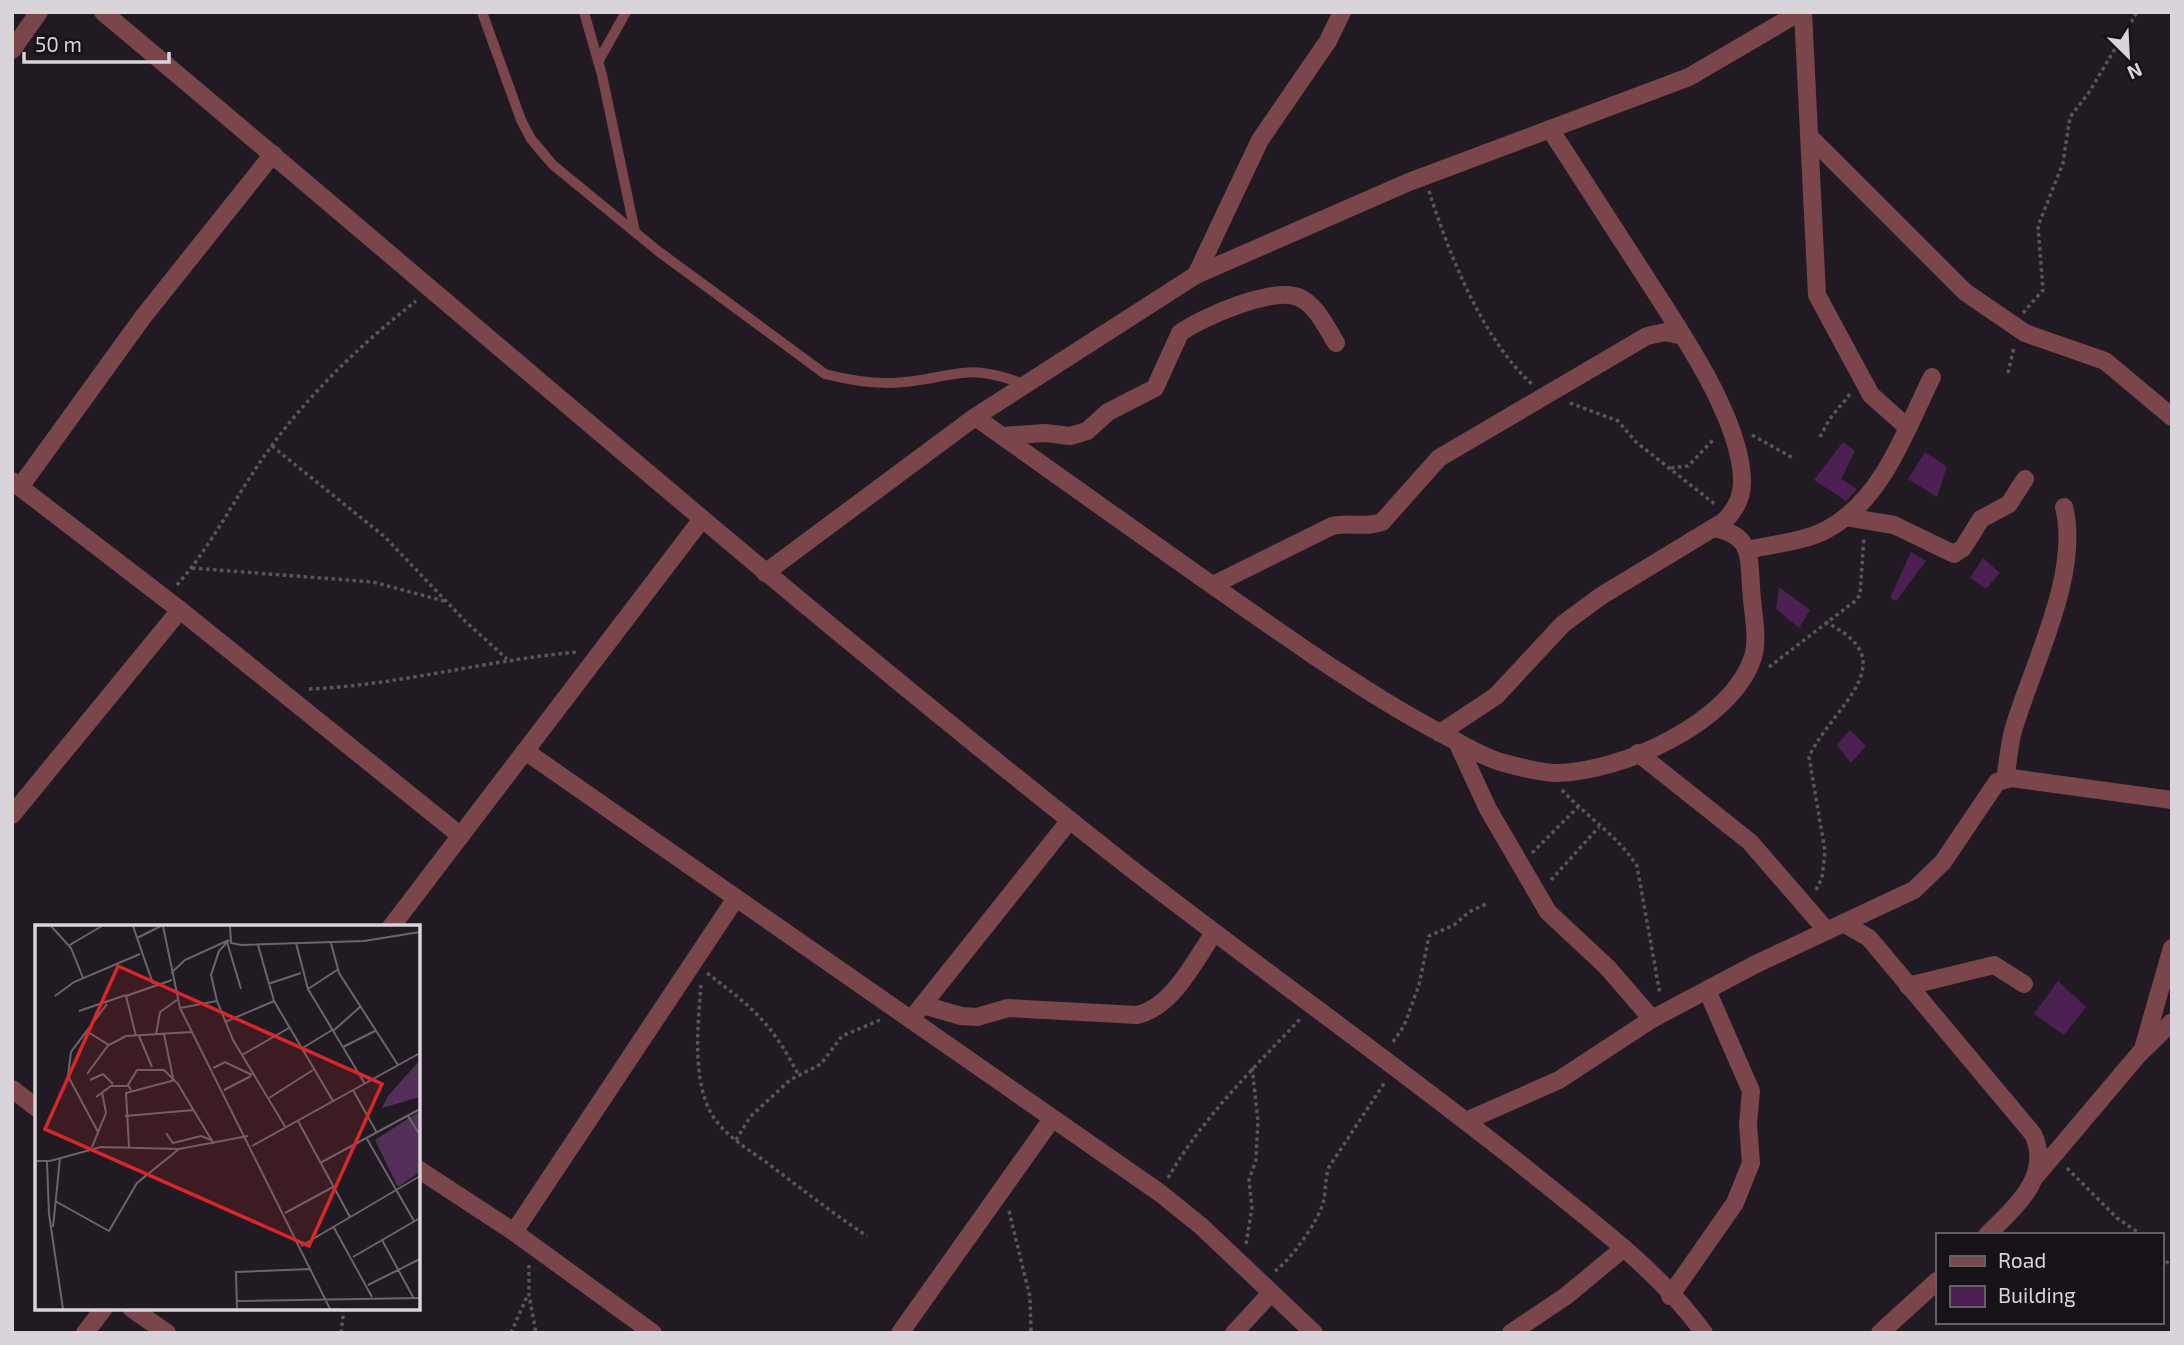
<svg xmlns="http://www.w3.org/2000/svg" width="2184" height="1345" font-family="'Exo 2',sans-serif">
<rect width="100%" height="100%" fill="#211a22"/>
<!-- building -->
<g fill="#4c2053">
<path d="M 1843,442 L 1855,451 L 1841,479 L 1857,489 L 1846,501 L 1814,480 Z"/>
<path d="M 1925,452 L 1947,467 L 1937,497 L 1908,479 Z"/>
<path d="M 1911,552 L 1926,561 L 1896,601 L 1890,598 Z"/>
<path d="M 1983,558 L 2000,573 L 1986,589 L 1970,578 Z"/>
<path d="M 1779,587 L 1810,610 L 1799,628 L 1776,609 Z"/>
<path d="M 1850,730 L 1866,746 L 1851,763 L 1837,745 Z"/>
<path d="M 2058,981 L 2086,1007 L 2064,1035 L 2034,1014 Z"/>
</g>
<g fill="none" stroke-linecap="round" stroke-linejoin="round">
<!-- path -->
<g stroke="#5a545b" stroke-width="3.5" stroke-dasharray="3.5 3.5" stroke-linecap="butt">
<path d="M 1429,191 C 1449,254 1483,341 1533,385"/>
<path d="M 2023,313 L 2043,290 L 2038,226 L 2063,163 L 2070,117 L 2088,94 L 2137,12"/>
<path d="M 2008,373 L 2014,347"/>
<path d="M 1570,403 L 1618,421 L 1636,442 L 1716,505"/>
<path d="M 1752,435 L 1793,458"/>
<path d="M 1820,437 L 1829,420 L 1850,394"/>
<path d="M 272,446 L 385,537 L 466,622 L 507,659"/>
<path d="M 1671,468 L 1688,466 L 1714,439"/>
<path d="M 192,568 L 373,582 L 444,601"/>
<path d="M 177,585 C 214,543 237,493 270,448 C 310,393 362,343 416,301"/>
<path d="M 1769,667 L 1855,601 L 1860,595 L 1864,537"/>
<path d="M 309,689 C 400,685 487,660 578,652"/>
<path d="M 1562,790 C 1586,816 1619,837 1637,866 L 1660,994"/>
<path d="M 1532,853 L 1578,807"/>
<path d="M 1551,880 L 1599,827"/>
<path d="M 1816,890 L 1822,878 L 1825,851 L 1809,757 C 1831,707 1909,662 1825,622"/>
<path d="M 707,973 C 754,1009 771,1022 799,1076"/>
<path d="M 701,985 C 698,1023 692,1078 711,1113 C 726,1139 753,1151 775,1169 C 806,1192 835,1215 867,1236"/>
<path d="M 1393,1042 L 1404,1026 L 1419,985 L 1429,936 L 1454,925 L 1469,912 L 1488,903"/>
<path d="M 736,1140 L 750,1117 L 790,1080 L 821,1064 L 842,1036 L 880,1020"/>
<path d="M 2067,1168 L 2117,1218 L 2142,1235"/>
<path d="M 1168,1178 C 1202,1118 1254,1068 1301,1018"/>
<path d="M 1009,1211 L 1030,1297 L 1031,1333"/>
<path d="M 1246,1244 L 1252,1208 L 1249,1180 L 1256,1160 L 1258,1121 L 1252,1067"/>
<path d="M 2161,1256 L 2172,1267"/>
<path d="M 529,1265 L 529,1295 L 536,1333"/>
<path d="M 1275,1271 C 1290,1261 1321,1218 1324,1199 C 1326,1188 1325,1178 1329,1167 L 1385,1082"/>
<path d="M 341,1333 L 344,1308"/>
<path d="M 511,1333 L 528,1294"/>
</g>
<!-- service -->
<g stroke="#7a454b" stroke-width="10">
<path d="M 482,12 L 521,120 L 531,139 L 553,165 L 658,251 L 825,374 C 852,381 877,385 905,382 C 960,376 969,362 1026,385"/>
<path d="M 584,12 L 602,75 L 635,232"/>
<path d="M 598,62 L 626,12"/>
</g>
<!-- minor -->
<g stroke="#7a454b" stroke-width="18">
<path d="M 1803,12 L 1817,295 L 1871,395 L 1907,427"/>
<path d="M 12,50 L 39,12"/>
<path d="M 1811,138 L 1965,292 L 2025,333 L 2105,361 L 2172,417"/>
<path d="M 1196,275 L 1260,140 L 1328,41 L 1342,12"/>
<path d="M 975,417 C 1089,497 1201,579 1316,657 C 1360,686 1403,714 1450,738 C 1467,747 1485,758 1504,763 C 1520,767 1540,773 1557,773 C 1621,772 1732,723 1753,657 C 1759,637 1752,609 1751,587 C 1749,555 1751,534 1713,528"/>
<path d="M 1002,436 L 1045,433 L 1070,436 L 1087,431 L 1108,412 L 1155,388 L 1180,333 C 1202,317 1272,287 1298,297 C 1316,304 1326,327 1336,343"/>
<path d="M 12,481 L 180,610 L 461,836"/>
<path d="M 20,487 L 143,317 L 273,154"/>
<path d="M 1846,517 L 1894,525 L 1954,554 L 1963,548 L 1981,519 L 2009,504 L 2025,479"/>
<path d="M 1747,550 C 1773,544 1803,542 1826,530 C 1883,500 1905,431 1932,377"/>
<path d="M 765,573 L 975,417 L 1196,275 L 1409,182 L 1689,77 L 1800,12"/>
<path d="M 1213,585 L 1332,526 C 1349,522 1367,528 1382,522 L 1439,458 L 1647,336 L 1665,332 L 1683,336"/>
<path d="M 1440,733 L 1496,696 L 1563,624 L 1601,596 L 1723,522 C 1735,511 1743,496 1742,479 C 1740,419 1684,337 1652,287 C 1618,234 1584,182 1550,129"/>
<path d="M 1457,742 L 1488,809 L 1548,912 L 1607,967 L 1652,1019"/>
<path d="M 525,751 L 1160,1193 L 1201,1226 L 1314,1333"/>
<path d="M 1638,753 L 1750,842 L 1827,931"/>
<path d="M 2005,779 C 2008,763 2009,746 2013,731 C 2032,665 2081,574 2064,507"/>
<path d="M 12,815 L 180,610"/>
<path d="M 1843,923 L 1869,938 L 2033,1134 C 2053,1176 2014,1208 1987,1235"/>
<path d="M 391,927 L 702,519"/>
<path d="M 1908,986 L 1994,965 L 2024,984"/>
<path d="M 923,1005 L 961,1016 L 977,1017 L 1008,1008 L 1137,1015 C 1173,1007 1194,961 1214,933"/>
<path d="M 917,1012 L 1070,820"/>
<path d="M 2143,1049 L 2172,948"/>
<path d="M 12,1089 L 37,1108"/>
<path d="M 1466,1121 L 1559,1080 L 1652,1019 L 1756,964 L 1914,890 L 1943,862 L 1997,782 L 2011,778 L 2172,800"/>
<path d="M 418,1169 L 514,1232 L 653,1333"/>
<path d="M 2036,1176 L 2139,1054 L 2172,1022"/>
<path d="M 514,1232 L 736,898"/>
<path d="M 1670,1296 L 1735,1203 L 1751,1163 L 1748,1124 L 1751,1091 L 1707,990"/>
<path d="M 131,1308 L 167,1333"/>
<path d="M 85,1333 L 104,1308"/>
<path d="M 900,1333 L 1052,1119"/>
<path d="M 1234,1333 L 1270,1294"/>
<path d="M 1511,1333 L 1566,1296 L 1624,1248"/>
<path d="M 1880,1333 L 1937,1281"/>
</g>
<!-- tertiary -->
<path stroke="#7a454b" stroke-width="18" d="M 103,12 C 445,298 779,592 1129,867 C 1261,970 1398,1066 1528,1170 C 1589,1220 1657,1268 1704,1333"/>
</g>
<!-- overview -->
<g transform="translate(35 925)">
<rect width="385" height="385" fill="#211a22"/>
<path d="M 385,135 L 385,172 L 347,183 L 353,171 ZM 385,186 L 385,247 L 363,262 L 340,215 Z" fill="#523058"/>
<path fill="none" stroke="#6a646b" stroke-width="2" d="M 16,1 L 36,23 L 48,53M 98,1 L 118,59M 128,1 L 145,83 L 295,384M 195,1 L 196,18 L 206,20 L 329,16 L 385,7M 102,13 L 126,1M 194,15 L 184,26 L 176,50 L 182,76 L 198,115 L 251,203M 192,17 L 206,64M 261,18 L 273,64 L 330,159M 296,18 L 304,48 L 363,140M 223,20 L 239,76 L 298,176M 33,21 L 67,1M 136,48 L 150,35 L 194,15M 233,59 L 266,48M 273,64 L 302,45M 20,71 L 39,57 L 105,29M 145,83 L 182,76M 44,86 L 91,70M 190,97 L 239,76M 298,106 L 325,82M 53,107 L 74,120 L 91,111 L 157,107M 129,109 L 138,153M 121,110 L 125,87 L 142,75M 101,111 L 91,71 L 137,55M 104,111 L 117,142M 308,122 L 340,106M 266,124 L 297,105M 207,130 L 254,103M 178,143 L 190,137 L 217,150M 52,149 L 74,119M 55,155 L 68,149 L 78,159M 96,165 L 93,160 L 102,145 L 129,145 L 143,159 L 179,219M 189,165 L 216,151M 318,165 L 342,208M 61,172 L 76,161 L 93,161M 234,173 L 278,145M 90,191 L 159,185M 373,191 L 385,210M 263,196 L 315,292M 63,207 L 33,151 L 36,127 L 72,79M 131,208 L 138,218 L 166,211 L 176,215M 332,214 L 379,296M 217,221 L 385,128M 57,222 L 71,188 L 67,167M 94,222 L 91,168 L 140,155M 0,236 L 15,236 L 66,222 L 144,224 L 213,211M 12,237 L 14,289 L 28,384M 285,238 L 385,184M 20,276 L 74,306 L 102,258 L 144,224M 250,288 L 298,262M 298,301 L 337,372M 18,302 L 25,233M 347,315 L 378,372M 266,321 L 385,251M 318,332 L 385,293M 333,360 L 385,334M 202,376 L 385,373M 202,384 L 201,347 L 276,344"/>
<path fill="#d62828" fill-opacity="0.15" stroke="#d62828" stroke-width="3.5" d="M 83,41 L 347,159 L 274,321 L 10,204 Z"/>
<rect width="385" height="385" fill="none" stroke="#d8d4d9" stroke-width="3.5"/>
</g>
<!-- border -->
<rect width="2184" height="1345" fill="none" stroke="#d8d4d9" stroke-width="28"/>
<!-- legend -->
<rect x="1936" y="1233" width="228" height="91" fill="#171118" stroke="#645f65" stroke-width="2"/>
<rect x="1950" y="1256" width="35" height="10" fill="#7a454b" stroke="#645f65" stroke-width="2"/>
<text x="1998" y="1268" font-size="21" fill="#d8d4d9">Road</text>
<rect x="1950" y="1286" width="35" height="21" fill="#4c2053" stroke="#645f65" stroke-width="2"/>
<text x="1998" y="1303" font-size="21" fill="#d8d4d9">Building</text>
<!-- north arrow -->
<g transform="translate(2128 56) rotate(156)" stroke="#171118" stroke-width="5" paint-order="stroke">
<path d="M0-5L12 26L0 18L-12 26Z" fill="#d8d4d9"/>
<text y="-10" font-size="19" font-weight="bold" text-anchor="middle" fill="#d8d4d9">N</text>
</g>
<!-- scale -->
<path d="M24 52v10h145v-10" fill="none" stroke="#d8d4d9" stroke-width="3.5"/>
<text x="35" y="52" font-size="21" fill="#d8d4d9" stroke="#171118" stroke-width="5" paint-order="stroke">50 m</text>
</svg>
